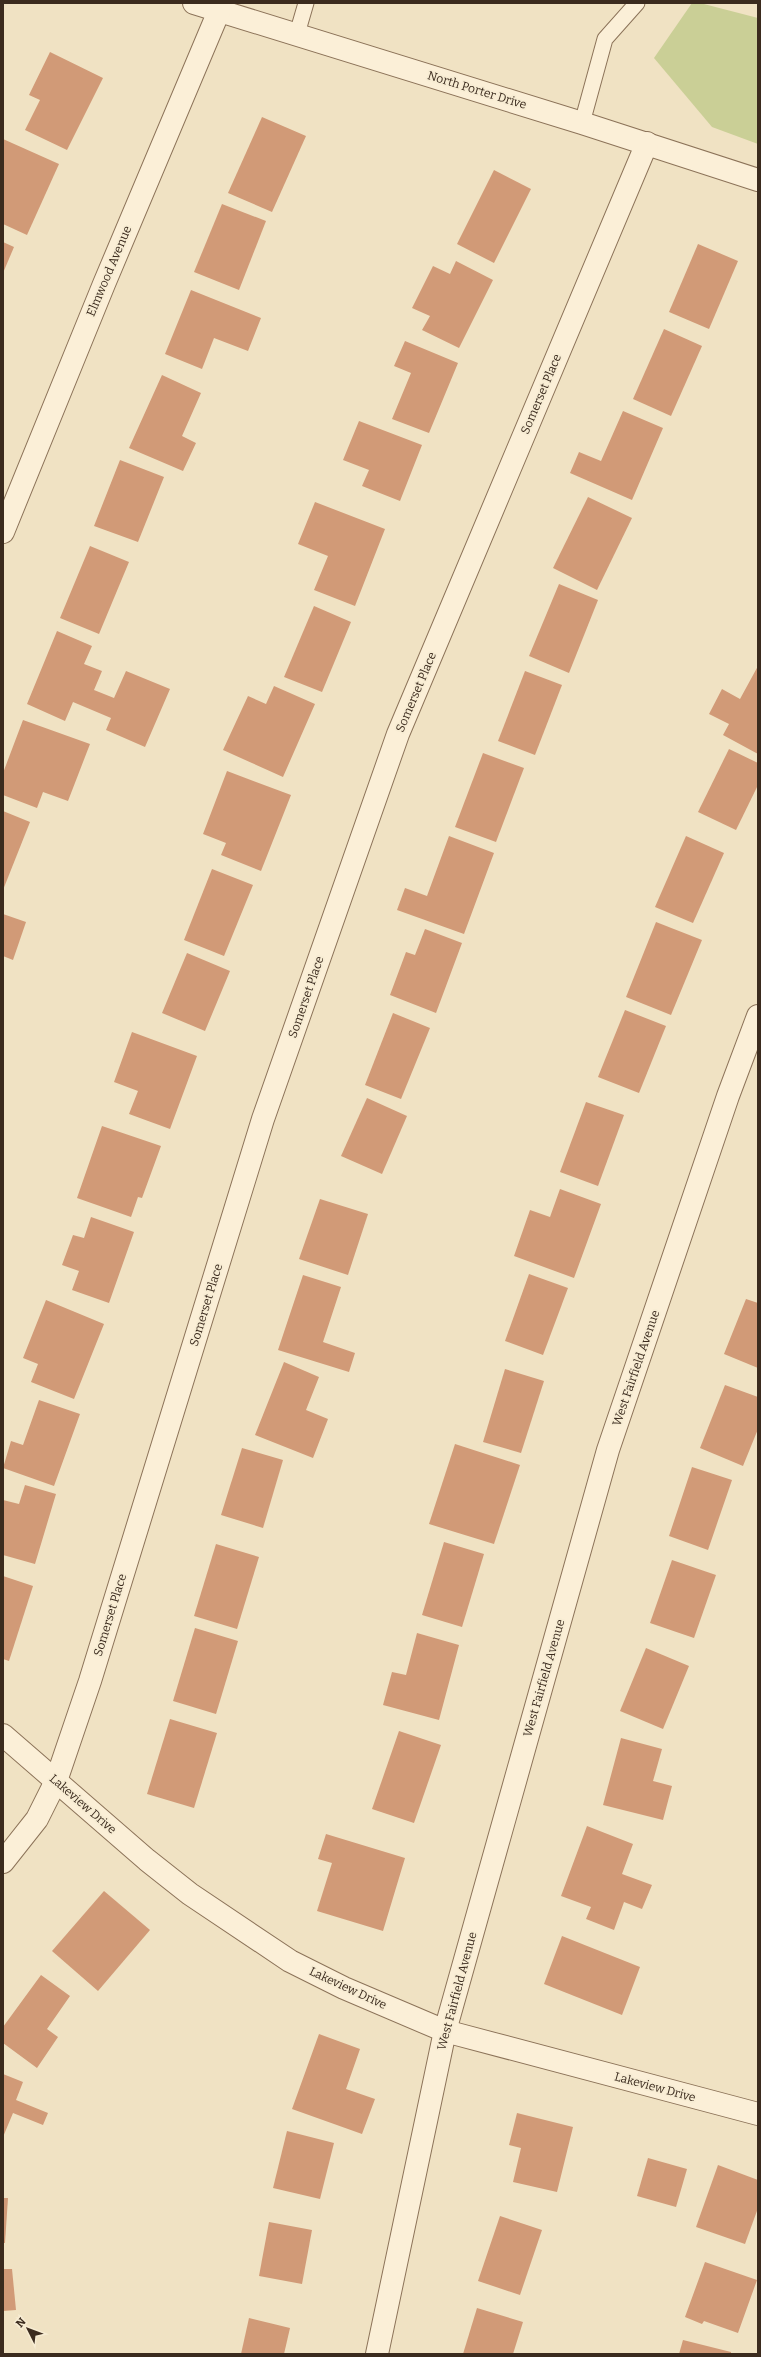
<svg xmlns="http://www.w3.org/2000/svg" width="761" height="2357" font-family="Bitter,serif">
<rect width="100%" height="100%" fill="#f0e2c3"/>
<!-- green -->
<path fill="#cacf96" d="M 692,3 L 700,3 L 758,18 L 758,144 L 712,127 L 654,58 Z"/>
<!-- building -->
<g fill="#d19a77">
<path d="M 50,52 L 103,78 L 67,150 L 25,130 L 40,100 L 29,95 Z"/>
<path d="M 262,117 L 306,136 L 272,212 L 228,193 Z"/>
<path d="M 3,139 L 59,164 L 27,235 L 3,224 Z"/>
<path d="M 494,170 L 531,189 L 494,263 L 457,244 Z"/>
<path d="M 222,204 L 266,221 L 239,290 L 194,272 Z"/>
<path d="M 3,242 L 14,247 L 3,273 Z"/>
<path d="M 698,244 L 738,261 L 709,329 L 669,312 Z"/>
<path d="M 456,261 L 493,280 L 459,348 L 422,330 L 430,316 L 412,308 L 433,266 L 450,274 Z"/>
<path d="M 191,290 L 261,318 L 248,351 L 214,338 L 202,369 L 165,354 Z"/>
<path d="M 664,329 L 702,346 L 671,416 L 633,399 Z"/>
<path d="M 405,341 L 458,363 L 429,433 L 392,419 L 411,373 L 394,366 Z"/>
<path d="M 162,375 L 201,393 L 182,436 L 196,443 L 183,471 L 129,448 Z"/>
<path d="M 623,411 L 663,428 L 632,500 L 570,473 L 579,452 L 601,461 Z"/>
<path d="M 359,421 L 422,445 L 400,501 L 362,486 L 369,470 L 343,460 Z"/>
<path d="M 120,460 L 164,477 L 138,542 L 94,526 Z"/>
<path d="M 588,497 L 632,518 L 597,590 L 553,568 Z"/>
<path d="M 315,502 L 385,529 L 355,606 L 314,590 L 328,556 L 298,544 Z"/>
<path d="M 90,546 L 129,562 L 99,634 L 60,618 Z"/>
<path d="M 559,584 L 598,600 L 569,673 L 529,656 Z"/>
<path d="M 314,606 L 351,622 L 322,692 L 284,677 Z"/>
<path d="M 57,631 L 92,646 L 84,664 L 102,671 L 94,690 L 114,698 L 126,671 L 170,689 L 145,747 L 106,730 L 111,718 L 73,702 L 65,721 L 27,704 Z"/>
<path d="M 758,666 L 758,754 L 723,735 L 729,724 L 709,714 L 722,689 L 740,699 Z"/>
<path d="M 525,671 L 562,685 L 535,755 L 498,741 Z"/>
<path d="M 274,686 L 315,704 L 283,777 L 223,750 L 248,696 L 266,704 Z"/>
<path d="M 23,720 L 90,744 L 68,801 L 43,792 L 37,808 L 3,795 L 3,773 Z"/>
<path d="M 729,749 L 758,763 L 758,785 L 736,830 L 698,812 Z"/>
<path d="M 483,753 L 524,768 L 496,842 L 455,827 Z"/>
<path d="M 227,771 L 291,795 L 261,871 L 221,855 L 226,843 L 203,834 Z"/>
<path d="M 3,811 L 30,822 L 3,890 Z"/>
<path d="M 449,836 L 494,853 L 464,934 L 397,910 L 405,888 L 427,896 Z"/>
<path d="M 686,836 L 724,853 L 693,923 L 655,907 Z"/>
<path d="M 212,869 L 253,885 L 224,956 L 184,940 Z"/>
<path d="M 3,914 L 26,922 L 13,960 L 3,956 Z"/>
<path d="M 656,922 L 702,940 L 671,1015 L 626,997 Z"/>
<path d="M 425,929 L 462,943 L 436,1013 L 390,995 L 406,952 L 415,955 Z"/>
<path d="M 187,953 L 230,971 L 205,1031 L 162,1013 Z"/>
<path d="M 625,1010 L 666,1026 L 639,1093 L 598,1077 Z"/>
<path d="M 393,1013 L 430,1028 L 401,1099 L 365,1085 Z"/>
<path d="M 132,1032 L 197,1056 L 170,1129 L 129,1114 L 138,1091 L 114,1082 Z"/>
<path d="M 367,1098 L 407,1116 L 382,1174 L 341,1156 Z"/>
<path d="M 586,1102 L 624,1115 L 598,1186 L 560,1172 Z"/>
<path d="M 102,1126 L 161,1146 L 142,1198 L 138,1197 L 131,1217 L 77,1198 Z"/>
<path d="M 560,1189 L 601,1204 L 574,1278 L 514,1256 L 530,1210 L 550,1217 Z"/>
<path d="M 320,1199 L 368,1214 L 348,1275 L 299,1259 Z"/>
<path d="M 91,1217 L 134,1232 L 109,1303 L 72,1290 L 79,1271 L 62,1265 L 73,1235 L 84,1238 Z"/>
<path d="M 529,1274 L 568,1288 L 543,1355 L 505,1341 Z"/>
<path d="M 303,1275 L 341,1287 L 323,1342 L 355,1353 L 349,1372 L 278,1350 Z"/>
<path d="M 746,1299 L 758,1303 L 758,1368 L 724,1354 Z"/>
<path d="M 46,1300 L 104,1324 L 74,1399 L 31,1382 L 38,1364 L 23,1358 Z"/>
<path d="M 284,1362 L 319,1377 L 306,1410 L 328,1419 L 313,1458 L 255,1435 Z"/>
<path d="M 505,1369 L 544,1381 L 521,1453 L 483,1442 Z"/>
<path d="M 725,1385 L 758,1397 L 758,1429 L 743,1466 L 700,1448 Z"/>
<path d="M 39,1400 L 80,1414 L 54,1486 L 3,1468 L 11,1441 L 23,1445 Z"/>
<path d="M 455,1444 L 520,1465 L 494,1544 L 429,1524 Z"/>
<path d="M 242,1448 L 283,1460 L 263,1528 L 221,1515 Z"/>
<path d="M 692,1467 L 732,1480 L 708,1550 L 669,1536 Z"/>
<path d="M 25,1485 L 56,1494 L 35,1564 L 3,1555 L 3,1500 L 19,1504 Z"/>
<path d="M 444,1542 L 484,1554 L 462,1627 L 422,1615 Z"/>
<path d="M 216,1544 L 259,1557 L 237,1629 L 194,1616 Z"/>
<path d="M 672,1560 L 716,1575 L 694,1638 L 650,1623 Z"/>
<path d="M 3,1576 L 33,1586 L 9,1661 L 3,1659 Z"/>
<path d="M 195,1628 L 238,1641 L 216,1714 L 173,1701 Z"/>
<path d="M 417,1633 L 459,1645 L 439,1720 L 383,1705 L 392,1672 L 406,1675 Z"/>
<path d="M 646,1648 L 689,1666 L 663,1729 L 620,1711 Z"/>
<path d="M 170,1719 L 217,1733 L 194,1808 L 147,1794 Z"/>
<path d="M 399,1731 L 441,1745 L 414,1823 L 372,1809 Z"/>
<path d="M 621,1738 L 662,1749 L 653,1781 L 672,1786 L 663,1820 L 603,1805 Z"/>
<path d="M 587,1826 L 633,1844 L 622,1874 L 652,1885 L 642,1909 L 624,1902 L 614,1930 L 586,1919 L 591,1907 L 561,1896 Z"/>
<path d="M 326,1834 L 405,1858 L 383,1931 L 317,1911 L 332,1863 L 318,1859 Z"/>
<path d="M 104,1891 L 150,1930 L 98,1991 L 52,1951 Z"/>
<path d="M 562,1936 L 640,1967 L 622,2015 L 544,1984 Z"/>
<path d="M 41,1975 L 70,1996 L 47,2029 L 58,2037 L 37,2068 L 3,2043 L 3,2027 Z"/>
<path d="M 319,2034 L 360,2049 L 346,2089 L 375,2099 L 362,2134 L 292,2109 Z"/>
<path d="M 3,2074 L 23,2082 L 16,2100 L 48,2113 L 43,2125 L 13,2113 L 3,2137 Z"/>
<path d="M 517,2113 L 573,2127 L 557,2192 L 513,2182 L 521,2148 L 509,2145 Z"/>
<path d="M 287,2131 L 334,2143 L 320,2199 L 273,2188 Z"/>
<path d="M 648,2158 L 687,2169 L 676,2207 L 637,2196 Z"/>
<path d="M 718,2165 L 758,2180 L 758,2208 L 745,2244 L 696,2227 Z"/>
<path d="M 3,2198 L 8,2198 L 5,2243 L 3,2243 Z"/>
<path d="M 500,2216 L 542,2230 L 520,2295 L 478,2281 Z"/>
<path d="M 269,2222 L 312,2230 L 302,2284 L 259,2276 Z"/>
<path d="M 705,2262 L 757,2280 L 738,2333 L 704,2321 L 702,2324 L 685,2317 Z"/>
<path d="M 3,2269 L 12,2269 L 16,2310 L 3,2311 Z"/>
<path d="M 477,2308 L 523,2322 L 513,2354 L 463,2354 Z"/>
<path d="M 249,2318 L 290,2328 L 284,2354 L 241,2354 Z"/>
<path d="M 683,2340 L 731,2352 L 731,2354 L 679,2354 Z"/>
</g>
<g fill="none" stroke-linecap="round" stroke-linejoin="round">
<defs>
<g id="service">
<path d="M 297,34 L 306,3"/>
<path d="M 582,123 L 605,39 L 637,3"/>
</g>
<g id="minor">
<path d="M 194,3 L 582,123 L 758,180"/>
<path d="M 3,532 L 104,284 L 219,11"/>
<path d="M 3,1735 L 147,1860 L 190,1894 L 290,1961 L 344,1988 L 445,2031 L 758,2114"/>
<path d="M 3,1862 L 37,1819 L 56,1781 L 90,1681 L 263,1119 L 398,734 L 647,143"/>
<path d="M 377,2354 L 445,2031 L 608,1450 L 728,1096 L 758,1016"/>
</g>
</defs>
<!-- service casing -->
<use href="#service" stroke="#8c7359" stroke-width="17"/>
<!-- minor casing -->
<use href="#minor" stroke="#8c7359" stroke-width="24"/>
<!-- service -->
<use href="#service" stroke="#fbefd7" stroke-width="15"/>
<!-- minor -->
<use href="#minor" stroke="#fbefd7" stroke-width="22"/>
</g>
<g text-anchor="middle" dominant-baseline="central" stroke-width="3.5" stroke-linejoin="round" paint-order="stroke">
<!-- street labels -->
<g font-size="12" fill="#3b2b1e" stroke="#f7ecd3">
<text transform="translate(477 90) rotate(17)">North Porter Drive</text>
<text transform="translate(109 271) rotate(-67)">Elmwood Avenue</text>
<text transform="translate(541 394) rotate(-67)">Somerset Place</text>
<text transform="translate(416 692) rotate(-67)">Somerset Place</text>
<text transform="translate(306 997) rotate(-71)">Somerset Place</text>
<text transform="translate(206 1305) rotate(-73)">Somerset Place</text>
<text transform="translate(636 1368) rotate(-71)">West Fairfield Avenue</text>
<text transform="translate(110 1615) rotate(-73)">Somerset Place</text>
<text transform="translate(544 1678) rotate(-74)">West Fairfield Avenue</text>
<text transform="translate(83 1804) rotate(41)">Lakeview Drive</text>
<text transform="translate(348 1988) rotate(25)">Lakeview Drive</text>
<text transform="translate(457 1991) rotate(-75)">West Fairfield Avenue</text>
<text transform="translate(655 2087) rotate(15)">Lakeview Drive</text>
</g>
</g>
<!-- border -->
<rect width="761" height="2357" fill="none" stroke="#3b2b1e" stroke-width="8"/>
<!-- north arrow -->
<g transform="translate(28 2329) rotate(312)" stroke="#f7ecd3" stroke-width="3" paint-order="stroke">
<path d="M0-3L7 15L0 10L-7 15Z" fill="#3b2b1e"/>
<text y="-6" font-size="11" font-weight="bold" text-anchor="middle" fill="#3b2b1e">N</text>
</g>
</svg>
